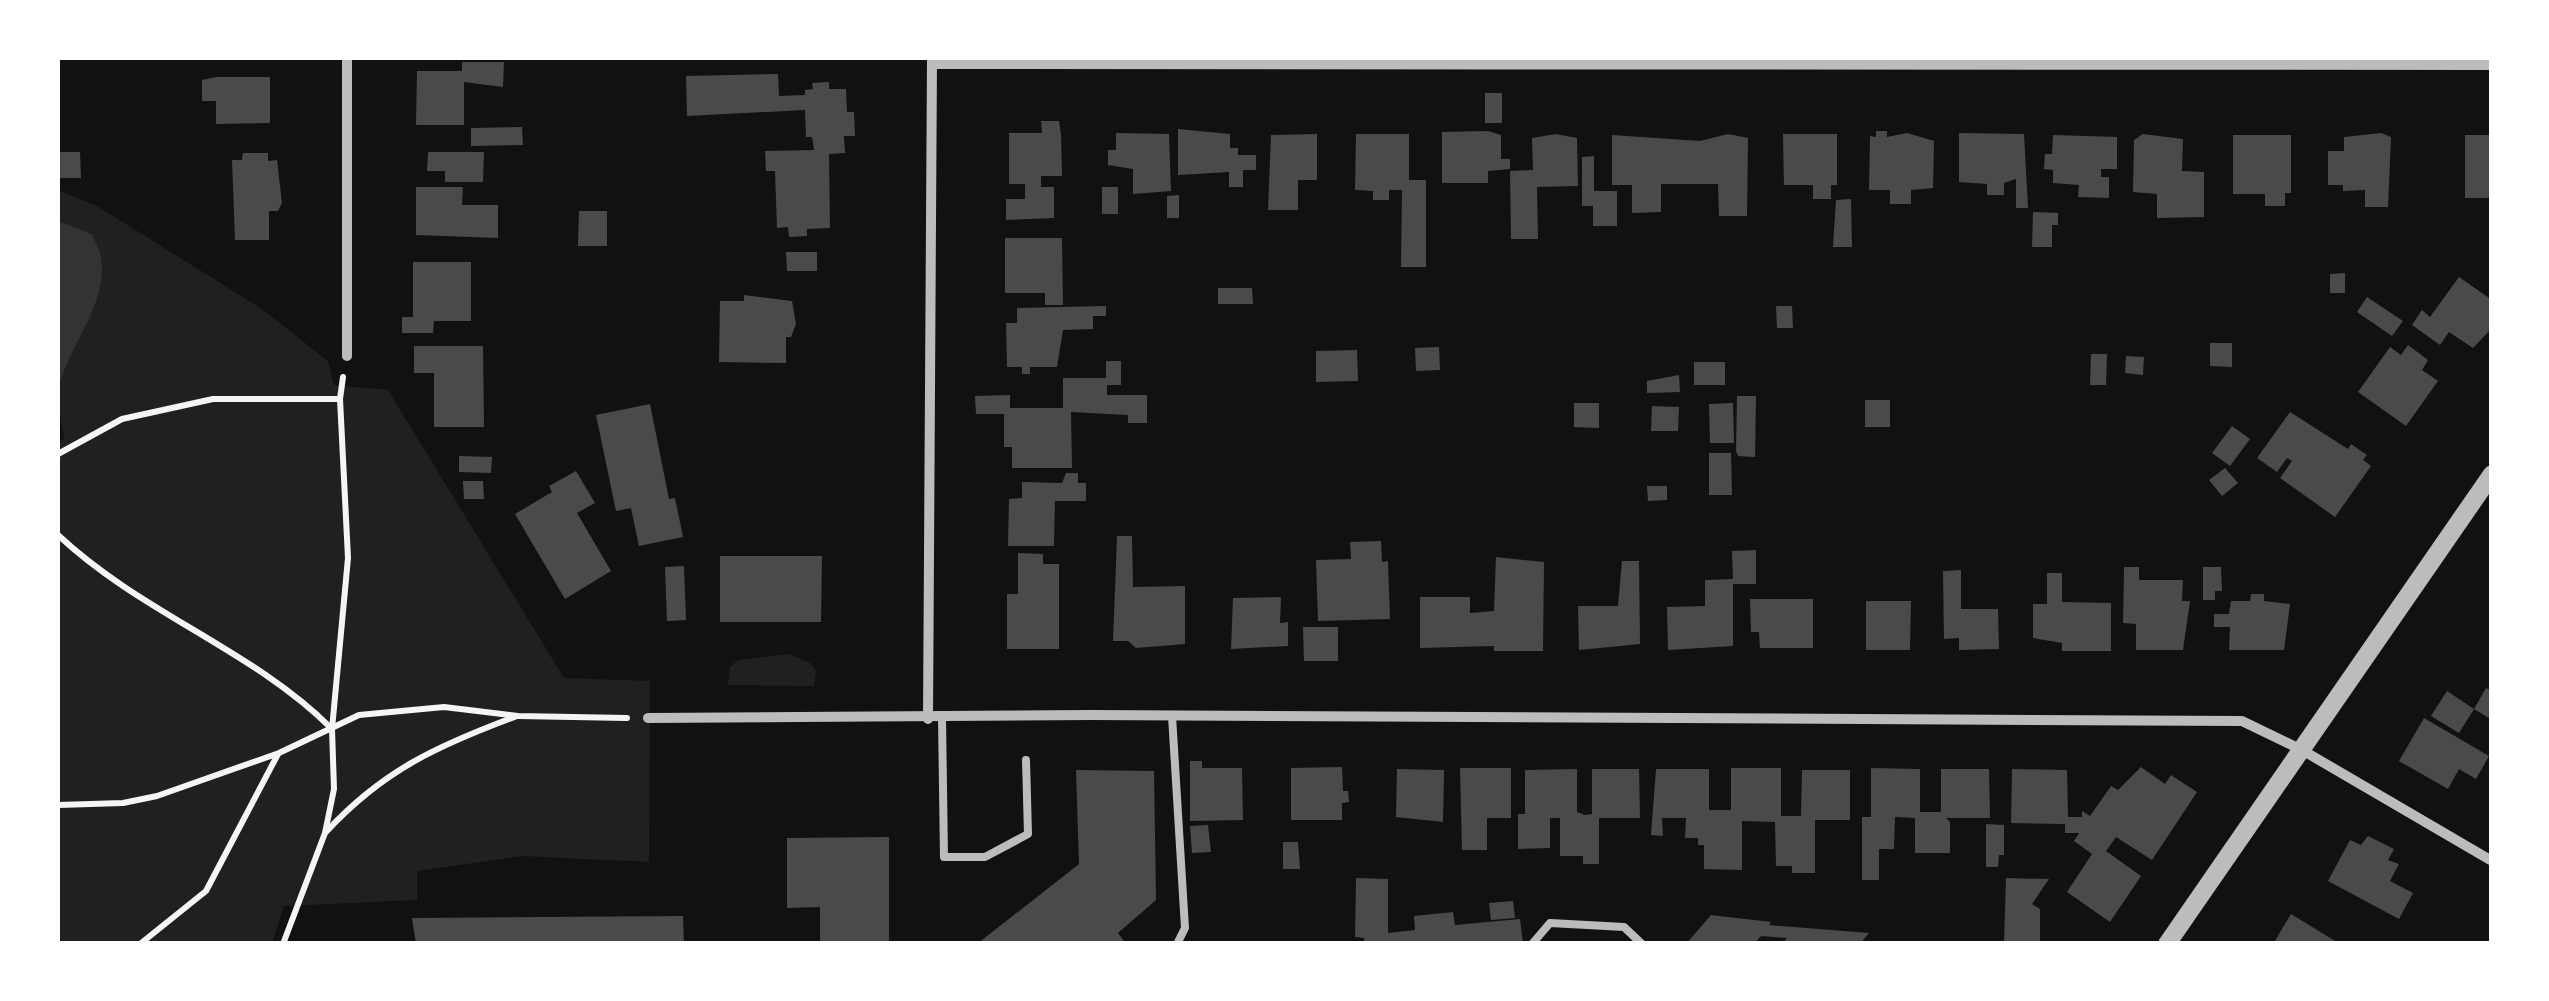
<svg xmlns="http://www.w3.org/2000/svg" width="2549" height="1001" font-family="Ubuntu,sans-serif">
<rect width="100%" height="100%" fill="#111"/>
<!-- green -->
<g fill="#202020">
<path d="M 58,190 L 97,206 L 262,309 L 328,361 L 334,385 L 388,390 L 564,678 L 650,681 L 649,862 L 522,856 L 417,871 L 417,900 L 284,906 L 272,943 L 58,943 L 58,446 L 64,438 C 61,417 54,395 61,375 C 76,331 123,282 91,235 L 58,221 Z"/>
<path d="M 789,654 L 810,663 L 816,671 L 814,686 L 728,685 L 730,667 L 738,660 Z"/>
</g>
<!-- water -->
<path fill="#333" d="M 58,221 L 91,234 C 126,286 68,341 58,390 Z"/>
<!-- building -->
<g fill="#4a4a4a">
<path d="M 462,62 L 504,62 L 503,87 L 464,82 L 464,125 L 416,125 L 417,71 L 462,71 Z"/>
<path d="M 778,74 L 779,96 L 805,95 L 805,90 L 813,89 L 812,83 L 829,82 L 829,89 L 846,89 L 847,112 L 854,112 L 855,136 L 844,136 L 845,153 L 829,154 L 830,228 L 807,229 L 807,236 L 789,237 L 788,227 L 777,228 L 775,171 L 766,171 L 765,151 L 814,150 L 812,137 L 806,137 L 805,110 L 687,116 L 686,76 Z"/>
<path d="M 216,77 L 270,77 L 270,123 L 216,124 L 216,101 L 202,101 L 202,80 Z"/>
<rect x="1485" y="93" width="17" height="30"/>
<path d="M 1041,121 L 1059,121 L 1061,134 L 1062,176 L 1041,176 L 1041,187 L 1054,187 L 1054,218 L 1006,220 L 1006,199 L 1025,199 L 1025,184 L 1009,184 L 1009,133 L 1042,133 Z"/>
<path d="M 522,127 L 523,145 L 471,146 L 471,128 Z"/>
<path d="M 1178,129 L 1230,134 L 1230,148 L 1238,148 L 1238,155 L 1256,155 L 1256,170 L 1243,170 L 1243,187 L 1229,187 L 1229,172 L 1178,175 Z"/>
<path d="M 1488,131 L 1501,135 L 1501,159 L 1510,159 L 1510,169 L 1488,171 L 1488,183 L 1442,183 L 1442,132 Z"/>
<path d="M 1876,131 L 1887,131 L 1887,137 L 1907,133 L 1934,141 L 1933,188 L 1911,190 L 1911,204 L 1890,204 L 1890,190 L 1869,190 L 1870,136 L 1876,137 Z"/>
<path d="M 1116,133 L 1169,134 L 1171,191 L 1133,194 L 1133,169 L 1108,165 L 1108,150 L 1116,150 Z"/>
<path d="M 1959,133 L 2024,134 L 2028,208 L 2016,208 L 2016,179 L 2004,183 L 2004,195 L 1987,195 L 1987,184 L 1959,182 Z"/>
<path d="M 2381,133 L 2391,137 L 2388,207 L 2365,207 L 2365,190 L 2343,191 L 2343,185 L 2328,185 L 2328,151 L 2344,151 L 2344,137 Z"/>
<path d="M 1317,134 L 1317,180 L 1298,180 L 1298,210 L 1268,210 L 1271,135 Z"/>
<path d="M 1356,134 L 1409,134 L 1409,180 L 1426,180 L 1426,267 L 1401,267 L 1402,190 L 1389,190 L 1389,200 L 1373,200 L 1373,191 L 1355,190 Z"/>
<path d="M 1556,134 L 1577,138 L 1578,186 L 1537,187 L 1538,239 L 1511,239 L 1510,171 L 1533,170 L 1532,138 Z"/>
<path d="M 1728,134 L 1748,138 L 1747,216 L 1719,216 L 1718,184 L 1661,184 L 1661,212 L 1632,213 L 1632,185 L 1612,185 L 1612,135 L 1700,141 Z"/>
<path d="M 1783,134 L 1837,134 L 1837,185 L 1831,185 L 1831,199 L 1813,199 L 1813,185 L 1784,185 Z"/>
<path d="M 2143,134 L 2183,139 L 2182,171 L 2204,172 L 2204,217 L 2157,218 L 2157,194 L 2133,192 L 2134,140 Z"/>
<path d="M 2053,135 L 2117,137 L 2117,169 L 2101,169 L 2101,177 L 2109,177 L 2109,198 L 2078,197 L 2079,185 L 2053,183 L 2053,170 L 2044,169 L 2045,154 L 2052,154 Z"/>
<path d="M 2233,135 L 2291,135 L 2291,193 L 2285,193 L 2285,206 L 2265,206 L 2265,194 L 2233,194 Z"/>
<rect x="2465" y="135" width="27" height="63"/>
<path d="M 58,152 L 80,152 L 81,178 L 58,178 Z"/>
<path d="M 428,152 L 484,152 L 483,182 L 445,182 L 445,171 L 427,171 Z"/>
<path d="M 243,153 L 268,153 L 268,161 L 277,160 L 282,203 L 278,211 L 269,211 L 269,240 L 235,240 L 232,160 L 242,160 Z"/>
<path d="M 1594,156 L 1594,191 L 1617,191 L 1617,226 L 1593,226 L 1593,206 L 1582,206 L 1582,157 Z"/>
<path d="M 416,187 L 463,187 L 462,205 L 498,205 L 498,238 L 416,235 Z"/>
<rect x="1102" y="187" width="16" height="27"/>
<path d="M 1179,195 L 1179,218 L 1167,218 L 1167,196 Z"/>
<path d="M 1851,199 L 1852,247 L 1833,247 L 1836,200 Z"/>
<path d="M 579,211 L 607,211 L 607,246 L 578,246 Z"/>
<path d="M 2033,212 L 2058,213 L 2058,225 L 2052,225 L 2052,247 L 2032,247 Z"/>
<path d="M 1005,238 L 1062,238 L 1063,305 L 1045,305 L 1045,293 L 1005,293 Z"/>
<path d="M 786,252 L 817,252 L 817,271 L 787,271 Z"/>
<path d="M 413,262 L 471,262 L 471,321 L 434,321 L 433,333 L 402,333 L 402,317 L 413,317 Z"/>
<path d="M 2345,273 L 2345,293 L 2330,293 L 2330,274 Z"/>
<path d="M 2459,277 L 2492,300 L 2492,328 L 2473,348 L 2449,332 L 2440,345 L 2412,325 L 2422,310 L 2430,317 Z"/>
<path d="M 1218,288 L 1252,288 L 1253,304 L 1218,304 Z"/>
<path d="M 744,295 L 792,301 L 796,324 L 791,337 L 786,337 L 786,363 L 719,362 L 720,301 L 744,301 Z"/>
<path d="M 2367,297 L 2403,321 L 2392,336 L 2357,312 Z"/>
<path d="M 1106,306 L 1106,316 L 1093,316 L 1093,329 L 1063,330 L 1057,367 L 1030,367 L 1030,374 L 1022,374 L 1022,367 L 1007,367 L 1006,323 L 1017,323 L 1017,308 Z"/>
<path d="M 1776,306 L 1792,306 L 1793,328 L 1777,328 Z"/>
<path d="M 2210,343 L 2232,343 L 2232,367 L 2210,366 Z"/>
<path d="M 2408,345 L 2428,360 L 2422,370 L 2438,381 L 2406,426 L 2358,392 L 2390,347 L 2401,355 Z"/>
<path d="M 414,346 L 483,346 L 484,427 L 434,427 L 434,373 L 414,373 Z"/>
<path d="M 1439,347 L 1440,370 L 1416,371 L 1415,348 Z"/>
<path d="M 1357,350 L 1358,381 L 1316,382 L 1316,351 Z"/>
<path d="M 2091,354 L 2107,354 L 2106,385 L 2090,385 Z"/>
<path d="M 2126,356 L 2144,357 L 2143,375 L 2125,373 Z"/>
<path d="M 1106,361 L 1121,361 L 1121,385 L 1107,385 L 1107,395 L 1147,395 L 1147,423 L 1128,423 L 1128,415 L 1071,412 L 1072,468 L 1012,468 L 1012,447 L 1004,447 L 1004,414 L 976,414 L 975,396 L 1010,395 L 1010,408 L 1063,408 L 1063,378 L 1106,378 Z"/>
<rect x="1694" y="362" width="31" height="23"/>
<path d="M 1679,375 L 1680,392 L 1647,393 L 1647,381 Z"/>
<path d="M 1737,396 L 1756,396 L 1755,457 L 1738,456 L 1736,451 Z"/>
<rect x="1865" y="400" width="25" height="27"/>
<path d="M 1574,403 L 1599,403 L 1599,428 L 1574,427 Z"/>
<path d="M 1733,403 L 1734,443 L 1710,443 L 1709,404 Z"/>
<path d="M 650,404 L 669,499 L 675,498 L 683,537 L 639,546 L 631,508 L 616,511 L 596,415 Z"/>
<path d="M 1652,406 L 1679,407 L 1678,431 L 1651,431 Z"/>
<path d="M 2290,412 L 2348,449 L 2351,444 L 2367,455 L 2363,460 L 2371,466 L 2335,517 L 2280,478 L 2292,461 L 2287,458 L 2277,472 L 2257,458 Z"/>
<path d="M 2232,426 L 2250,439 L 2230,466 L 2212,453 Z"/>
<path d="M 1709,453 L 1731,453 L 1732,495 L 1709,495 Z"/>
<path d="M 459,456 L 492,457 L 491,473 L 459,472 Z"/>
<path d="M 2225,468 L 2238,483 L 2222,496 L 2209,480 Z"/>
<path d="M 576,471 L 595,503 L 577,513 L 611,571 L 565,599 L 515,514 L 552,492 L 549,486 Z"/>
<path d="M 1066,473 L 1078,473 L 1078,483 L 1086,483 L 1086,501 L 1055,501 L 1054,546 L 1008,546 L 1009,499 L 1022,498 L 1022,482 L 1062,483 Z"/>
<path d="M 463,481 L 483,481 L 484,499 L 464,499 Z"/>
<path d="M 1647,486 L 1667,486 L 1667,500 L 1648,501 Z"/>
<path d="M 1117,536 L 1132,536 L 1133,587 L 1185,586 L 1185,644 L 1136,648 L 1128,641 L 1113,641 Z"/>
<path d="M 1381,541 L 1382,562 L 1388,561 L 1390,619 L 1318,621 L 1316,560 L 1351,559 L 1350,542 Z"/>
<path d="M 1756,550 L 1756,584 L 1733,584 L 1733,646 L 1668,650 L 1667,607 L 1705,606 L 1705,580 L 1733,579 L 1732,551 Z"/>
<path d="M 1018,553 L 1043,554 L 1043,564 L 1059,564 L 1059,649 L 1007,649 L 1007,594 L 1018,594 Z"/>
<path d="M 720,556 L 822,556 L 821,622 L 720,622 Z"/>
<path d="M 1496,557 L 1544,562 L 1543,651 L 1494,651 L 1494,646 L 1420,648 L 1420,597 L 1470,597 L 1470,613 L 1494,611 Z"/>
<path d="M 1622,561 L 1639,561 L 1640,644 L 1579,650 L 1578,606 L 1618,606 Z"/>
<path d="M 684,566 L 686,620 L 667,621 L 665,567 Z"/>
<path d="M 2124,567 L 2139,567 L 2139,580 L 2183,580 L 2182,601 L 2190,601 L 2183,650 L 2136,650 L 2136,624 L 2123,623 Z"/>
<path d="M 2203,567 L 2221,567 L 2222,591 L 2215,591 L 2215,600 L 2203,600 Z"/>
<path d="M 1961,570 L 1961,609 L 1998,609 L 1999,649 L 1959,650 L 1959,638 L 1944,639 L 1943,571 Z"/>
<path d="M 2047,573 L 2062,573 L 2062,602 L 2111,603 L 2111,651 L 2062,651 L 2062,643 L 2033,638 L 2033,604 L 2047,604 Z"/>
<path d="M 2251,594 L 2264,594 L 2264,601 L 2290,604 L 2284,650 L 2229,650 L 2230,627 L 2214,627 L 2214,614 L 2229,614 L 2231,601 L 2250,601 Z"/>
<path d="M 1281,597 L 1280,623 L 1288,622 L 1288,646 L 1231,649 L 1233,598 Z"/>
<path d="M 1750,599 L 1813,599 L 1813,648 L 1760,648 L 1759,632 L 1751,632 Z"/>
<path d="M 1866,601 L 1911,601 L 1910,650 L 1866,650 Z"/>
<path d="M 1303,627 L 1338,627 L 1338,661 L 1304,661 Z"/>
<path d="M 2486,688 L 2492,691 L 2492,720 L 2474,709 Z"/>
<path d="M 2447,691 L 2474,709 L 2459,733 L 2431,716 Z"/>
<path d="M 2424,718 L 2489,756 L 2476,779 L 2459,769 L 2448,789 L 2399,761 Z"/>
<path d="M 1190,761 L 1202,761 L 1202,768 L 1242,768 L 1243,820 L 1190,821 Z"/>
<path d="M 1342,767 L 1343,791 L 1348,791 L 1349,802 L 1342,803 L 1342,820 L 1291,820 L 1291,768 Z"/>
<path d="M 2141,767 L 2165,784 L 2171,775 L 2197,792 L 2152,860 L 2116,837 L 2106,851 L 2141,876 L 2110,922 L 2067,892 L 2092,854 L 2074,841 L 2079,833 L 2065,833 L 2065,824 L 2011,823 L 2012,769 L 2067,770 L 2068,817 L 2082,817 L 2082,811 L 2090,816 L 2111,786 L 2118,790 Z"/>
<path d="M 1460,768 L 1511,768 L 1511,818 L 1487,818 L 1487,850 L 1462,850 Z"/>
<path d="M 1731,768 L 1781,768 L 1781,816 L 1801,816 L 1802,770 L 1850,770 L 1850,820 L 1815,820 L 1815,873 L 1792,873 L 1792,866 L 1776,866 L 1775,822 L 1742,821 L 1742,870 L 1704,869 L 1704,845 L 1698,845 L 1698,838 L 1685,838 L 1686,818 L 1662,818 L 1663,836 L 1651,835 L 1656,769 L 1709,769 L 1709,810 L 1731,810 Z"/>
<path d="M 1871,768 L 1920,769 L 1920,812 L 1941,812 L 1941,769 L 1989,769 L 1990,818 L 1946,818 L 1950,822 L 1950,853 L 1915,853 L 1915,818 L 1895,817 L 1894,849 L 1879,849 L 1879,880 L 1862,880 L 1862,817 L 1871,817 Z"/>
<path d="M 1397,769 L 1444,770 L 1443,822 L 1396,817 Z"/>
<path d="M 1577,769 L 1577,812 L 1585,815 L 1592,814 L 1592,769 L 1639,769 L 1640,818 L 1599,818 L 1599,864 L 1583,864 L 1583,856 L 1560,856 L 1560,818 L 1550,818 L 1550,848 L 1518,849 L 1518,814 L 1525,814 L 1525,770 Z"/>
<path d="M 1076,770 L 1154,771 L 1156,900 L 1118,933 L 1126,944 L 977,944 L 1079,864 Z"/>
<path d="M 1986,824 L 2004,825 L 2004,855 L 1999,855 L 1998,867 L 1986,867 Z"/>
<path d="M 1208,825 L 1211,852 L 1192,853 L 1190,826 Z"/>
<path d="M 2368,836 L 2394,849 L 2388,860 L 2399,864 L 2390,881 L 2413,893 L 2399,919 L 2328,881 L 2350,840 L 2361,845 Z"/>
<path d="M 889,837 L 889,944 L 820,944 L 820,907 L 787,908 L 787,838 Z"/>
<path d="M 1283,842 L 1298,842 L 1300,869 L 1283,869 Z"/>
<path d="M 1356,878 L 1388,879 L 1388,933 L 1415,930 L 1414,916 L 1453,912 L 1455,925 L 1520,919 L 1523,943 L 1364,944 L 1364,938 L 1355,937 Z"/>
<path d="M 2006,878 L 2049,879 L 2032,904 L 2040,909 L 2040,944 L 2004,944 Z"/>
<path d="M 1513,901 L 1515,918 L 1491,920 L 1489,903 Z"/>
<path d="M 2291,914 L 2340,944 L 2273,944 Z"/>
<path d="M 1711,915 L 1771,922 L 1769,925 L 1869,933 L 1860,944 L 1782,944 L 1787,938 L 1761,936 L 1754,944 L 1686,944 Z"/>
<path d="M 683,916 L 684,944 L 416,944 L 412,918 Z"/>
</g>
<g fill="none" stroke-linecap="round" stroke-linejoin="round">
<!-- path -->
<g stroke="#f5f5f5" stroke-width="6">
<path d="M 58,454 L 122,419 L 213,399 L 340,399"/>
<path d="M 58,535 C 141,613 253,650 331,728"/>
<path d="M 58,805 L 123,803 L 157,796 L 279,753 L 359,715 L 444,707 L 518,716 L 627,718"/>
<path d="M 326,832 C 383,770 439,745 517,716"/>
<path d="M 140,944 L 206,891 L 278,754"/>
<path d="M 283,944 L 325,833 L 334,789 L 332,729 L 348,558 L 340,399 L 343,377"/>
</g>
<!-- service -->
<g stroke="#bcbcbc" stroke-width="8">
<path d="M 1172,716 L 1185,928 L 1177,944"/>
<path d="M 942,718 L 944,857 L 985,857 L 1028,834 L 1026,760"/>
<path d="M 1532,944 L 1550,923 L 1624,927 L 1642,944"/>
</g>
<!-- minor -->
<g stroke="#bcbcbc" stroke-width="10">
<path d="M 932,64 L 2492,65"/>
<path d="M 347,356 L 347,58"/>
<path d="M 648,718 L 1091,715 L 2242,721 L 2302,750 L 2492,861"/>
<path d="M 928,719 L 932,58"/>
</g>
<!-- tertiary -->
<path stroke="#bcbcbc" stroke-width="18" d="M 2167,944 L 2492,474"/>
</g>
<!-- border -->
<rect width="2549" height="1001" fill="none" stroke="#ffffff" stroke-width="120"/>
</svg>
